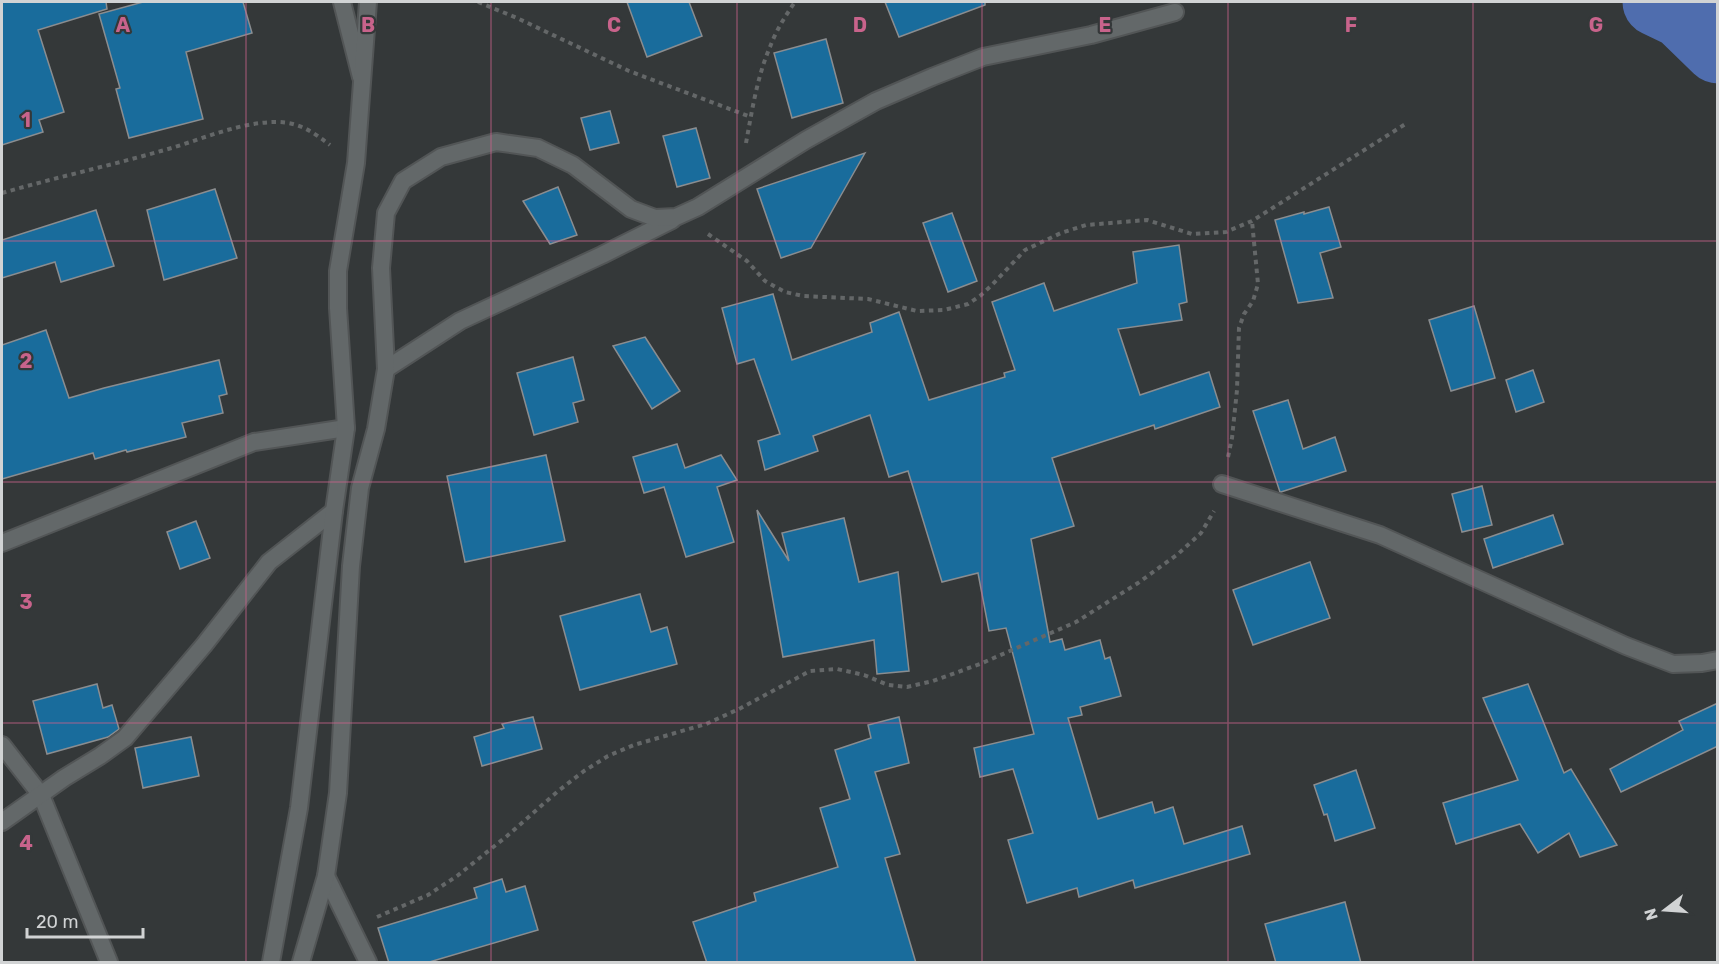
<svg xmlns="http://www.w3.org/2000/svg" width="1719" height="964" font-family="Rubik,sans-serif">
<rect width="100%" height="100%" fill="#343839"/>
<g fill="none" stroke-linecap="round" stroke-linejoin="round">
<!-- river -->
<path stroke="#4f6dae" stroke-width="69" d="M 1657,2 L 1682,14 L 1718,49"/>
</g>
<!-- building -->
<g fill="#196c9c" stroke="#8a8d90" stroke-width="1.5">
<path d="M 2,2 L 106,2 L 107,9 L 38,30 L 64,112 L 39,120 L 43,132 L 2,145 Z"/>
<path d="M 143,2 L 243,2 L 252,33 L 186,52 L 203,119 L 129,138 L 116,89 L 120,88 L 99,14 Z"/>
<path d="M 627,2 L 689,2 L 702,36 L 647,57 Z"/>
<path d="M 885,2 L 985,2 L 985,5 L 899,37 Z"/>
<path d="M 826,39 L 843,103 L 792,118 L 774,53 Z"/>
<path d="M 610,111 L 619,143 L 590,150 L 581,118 Z"/>
<path d="M 696,128 L 710,178 L 677,187 L 663,136 Z"/>
<path d="M 865,153 L 811,248 L 781,258 L 757,189 Z"/>
<path d="M 558,187 L 577,235 L 550,244 L 523,201 Z"/>
<path d="M 215,189 L 237,258 L 164,280 L 147,210 Z"/>
<path d="M 1329,207 L 1341,247 L 1320,253 L 1333,298 L 1298,303 L 1275,220 L 1304,212 L 1304,214 Z"/>
<path d="M 96,210 L 114,266 L 61,282 L 55,262 L 2,278 L 2,240 Z"/>
<path d="M 952,213 L 977,281 L 948,292 L 923,223 Z"/>
<path d="M 1179,245 L 1187,302 L 1179,304 L 1182,320 L 1118,329 L 1140,395 L 1209,372 L 1220,407 L 1155,429 L 1154,425 L 1052,458 L 1074,526 L 1031,539 L 1050,642 L 1062,639 L 1065,650 L 1100,640 L 1105,659 L 1110,657 L 1121,696 L 1080,707 L 1082,715 L 1068,718 L 1098,819 L 1152,802 L 1155,813 L 1173,807 L 1184,844 L 1242,826 L 1250,854 L 1135,888 L 1133,880 L 1079,897 L 1077,888 L 1027,903 L 1008,840 L 1033,833 L 1013,769 L 980,777 L 974,748 L 1034,734 L 1006,628 L 989,631 L 978,573 L 942,582 L 908,471 L 889,477 L 870,415 L 813,436 L 818,451 L 765,470 L 758,441 L 780,434 L 754,359 L 737,364 L 722,308 L 773,294 L 792,360 L 872,332 L 870,323 L 899,312 L 929,400 L 1005,377 L 1004,373 L 1015,370 L 992,302 L 1044,283 L 1054,311 L 1137,283 L 1133,252 Z"/>
<path d="M 1474,306 L 1495,378 L 1451,391 L 1429,320 Z"/>
<path d="M 46,330 L 69,398 L 104,388 L 219,360 L 227,394 L 219,396 L 223,413 L 182,423 L 186,437 L 127,452 L 126,450 L 95,459 L 93,453 L 2,479 L 2,345 Z"/>
<path d="M 645,337 L 680,391 L 652,409 L 613,346 Z"/>
<path d="M 573,357 L 584,400 L 573,403 L 578,422 L 534,435 L 517,373 Z"/>
<path d="M 1533,370 L 1544,402 L 1516,412 L 1506,380 Z"/>
<path d="M 1288,400 L 1303,449 L 1335,437 L 1346,471 L 1281,492 L 1280,492 L 1253,411 Z"/>
<path d="M 677,444 L 685,468 L 721,455 L 737,480 L 717,487 L 734,542 L 686,557 L 664,487 L 644,493 L 633,457 Z"/>
<path d="M 546,455 L 565,541 L 465,562 L 447,476 Z"/>
<path d="M 1482,486 L 1492,525 L 1462,532 L 1452,494 Z"/>
<path d="M 757,510 L 789,561 L 782,533 L 844,518 L 859,582 L 898,572 L 909,671 L 877,674 L 874,640 L 783,657 Z"/>
<path d="M 1553,515 L 1563,544 L 1493,568 L 1484,539 Z"/>
<path d="M 196,521 L 210,558 L 180,569 L 167,532 Z"/>
<path d="M 1310,562 L 1330,618 L 1253,645 L 1233,590 Z"/>
<path d="M 640,594 L 651,632 L 667,627 L 677,664 L 580,690 L 560,616 Z"/>
<path d="M 97,684 L 103,708 L 112,705 L 119,729 L 108,737 L 47,754 L 33,701 Z"/>
<path d="M 1528,684 L 1564,773 L 1571,769 L 1617,845 L 1580,857 L 1569,833 L 1538,853 L 1520,824 L 1456,844 L 1443,803 L 1518,780 L 1483,698 Z"/>
<path d="M 1718,703 L 1718,746 L 1621,792 L 1610,769 L 1683,730 L 1679,721 Z"/>
<path d="M 533,717 L 542,749 L 482,766 L 474,737 L 504,728 L 502,724 Z"/>
<path d="M 899,717 L 909,763 L 875,772 L 900,854 L 885,858 L 916,963 L 707,963 L 693,922 L 756,901 L 754,893 L 838,867 L 820,808 L 850,799 L 835,750 L 871,738 L 868,725 Z"/>
<path d="M 191,737 L 199,776 L 143,788 L 135,748 Z"/>
<path d="M 1356,770 L 1375,828 L 1335,841 L 1327,814 L 1324,815 L 1314,785 Z"/>
<path d="M 502,879 L 506,892 L 525,886 L 538,930 L 426,963 L 389,963 L 378,928 L 477,898 L 474,888 Z"/>
<path d="M 1345,902 L 1361,963 L 1276,963 L 1265,924 Z"/>
</g>
<g fill="none" stroke-linecap="round" stroke-linejoin="round">
<defs>
<g id="minor">
<path d="M 342,2 L 361,77"/>
<path d="M 386,369 L 460,321 L 602,255 L 672,220"/>
<path d="M 1222,484 L 1380,535 L 1626,646 L 1673,664 L 1702,663 L 1718,660"/>
<path d="M 2,543 L 254,442 L 346,428"/>
<path d="M 2,745 L 41,795 L 109,962"/>
<path d="M 2,822 L 64,778 L 100,756 L 125,738 L 204,645 L 269,562 L 334,511"/>
<path d="M 326,876 L 368,962"/>
<path d="M 301,962 L 326,876 L 338,793 L 351,566 L 360,488 L 376,429 L 386,369 L 381,268 L 386,213 L 403,181 L 441,157 L 496,142 L 538,148 L 573,165 L 631,209 L 655,218 L 676,217 L 698,207 L 806,140 L 876,101 L 932,77 L 983,57 L 1091,35 L 1175,12"/>
</g>
<path id="tertiary" d="M 271,962 L 299,808 L 334,511 L 346,428 L 338,308 L 338,271 L 356,163 L 368,2"/>
</defs>
<!-- minor casing -->
<use href="#minor" stroke="#525556" stroke-width="20"/>
<!-- tertiary casing -->
<use href="#tertiary" stroke="#525556" stroke-width="20"/>
<!-- path -->
<g stroke="#646768" stroke-width="4" stroke-dasharray="4.5 4.5" stroke-linecap="butt">
<path d="M 478,2 L 517,18 L 629,71 L 751,117"/>
<path d="M 746,143 C 752,111 757,77 770,47 C 776,31 785,16 795,2"/>
<path d="M 2,193 C 54,178 108,166 161,151 C 199,141 237,122 277,122 C 299,122 313,132 330,145"/>
<path d="M 708,234 L 747,261 L 765,281 L 785,292 L 803,296 L 868,299 L 917,311 L 944,310 L 968,304 L 980,296 L 992,285 L 1025,250 L 1061,233 L 1086,225 L 1147,220 L 1192,234 L 1226,232 L 1252,221 L 1407,123"/>
<path d="M 1228,457 L 1232,438 L 1237,390 L 1239,328 L 1244,314 L 1253,301 L 1258,284 L 1252,221"/>
<path d="M 377,917 L 428,895 L 457,876 L 507,836 L 557,792 L 584,771 L 608,756 L 634,745 L 706,724 L 739,709 L 810,671 L 837,669 L 864,675 L 888,685 L 907,687 L 933,681 L 980,664 L 1076,622 L 1138,583 L 1178,554 L 1201,533 L 1214,511"/>
</g>
<!-- minor -->
<use href="#minor" stroke="#636869" stroke-width="16"/>
<!-- tertiary -->
<use href="#tertiary" stroke="#636869" stroke-width="16"/>
</g>
<!-- grid -->
<path fill="none" stroke="#c8638b" stroke-width="1.5" stroke-opacity="0.55" d="M 246,2 L 246,962M 491,2 L 491,962M 737,2 L 737,962M 982,2 L 982,962M 1228,2 L 1228,962M 1473,2 L 1473,962M 2,241 L 1718,241M 2,482 L 1718,482M 2,723 L 1718,723"/>
<g font-size="20" text-anchor="middle" font-weight="bold" fill="#c8638b" stroke="#343839" stroke-width="4.5" stroke-linejoin="round" paint-order="stroke">
<text x="123" y="32">A</text>
<text x="368" y="32">B</text>
<text x="614" y="32">C</text>
<text x="860" y="32">D</text>
<text x="1105" y="32">E</text>
<text x="1351" y="32">F</text>
<text x="1596" y="32">G</text>
<text x="26" y="127">1</text>
<text x="26" y="368">2</text>
<text x="26" y="609">3</text>
<text x="26" y="850">4</text>
</g>
<!-- border -->
<rect width="1719" height="964" fill="none" stroke="#d1d3d4" stroke-width="6"/>
<!-- north arrow -->
<g transform="translate(1665 910) rotate(253)" stroke="#343839" stroke-width="4.5" paint-order="stroke">
<path d="M0-4.5L10 22L0 15L-10 22Z" fill="#d1d3d4"/>
<text y="-9" font-size="16" font-weight="bold" text-anchor="middle" fill="#d1d3d4">N</text>
</g>
<!-- scale -->
<path d="M27 928v9h116v-9" fill="none" stroke="#d1d3d4" stroke-width="3"/>
<text x="36" y="928" font-size="18" fill="#d1d3d4" stroke="#343839" stroke-width="4.5" paint-order="stroke">20 m</text>
</svg>
